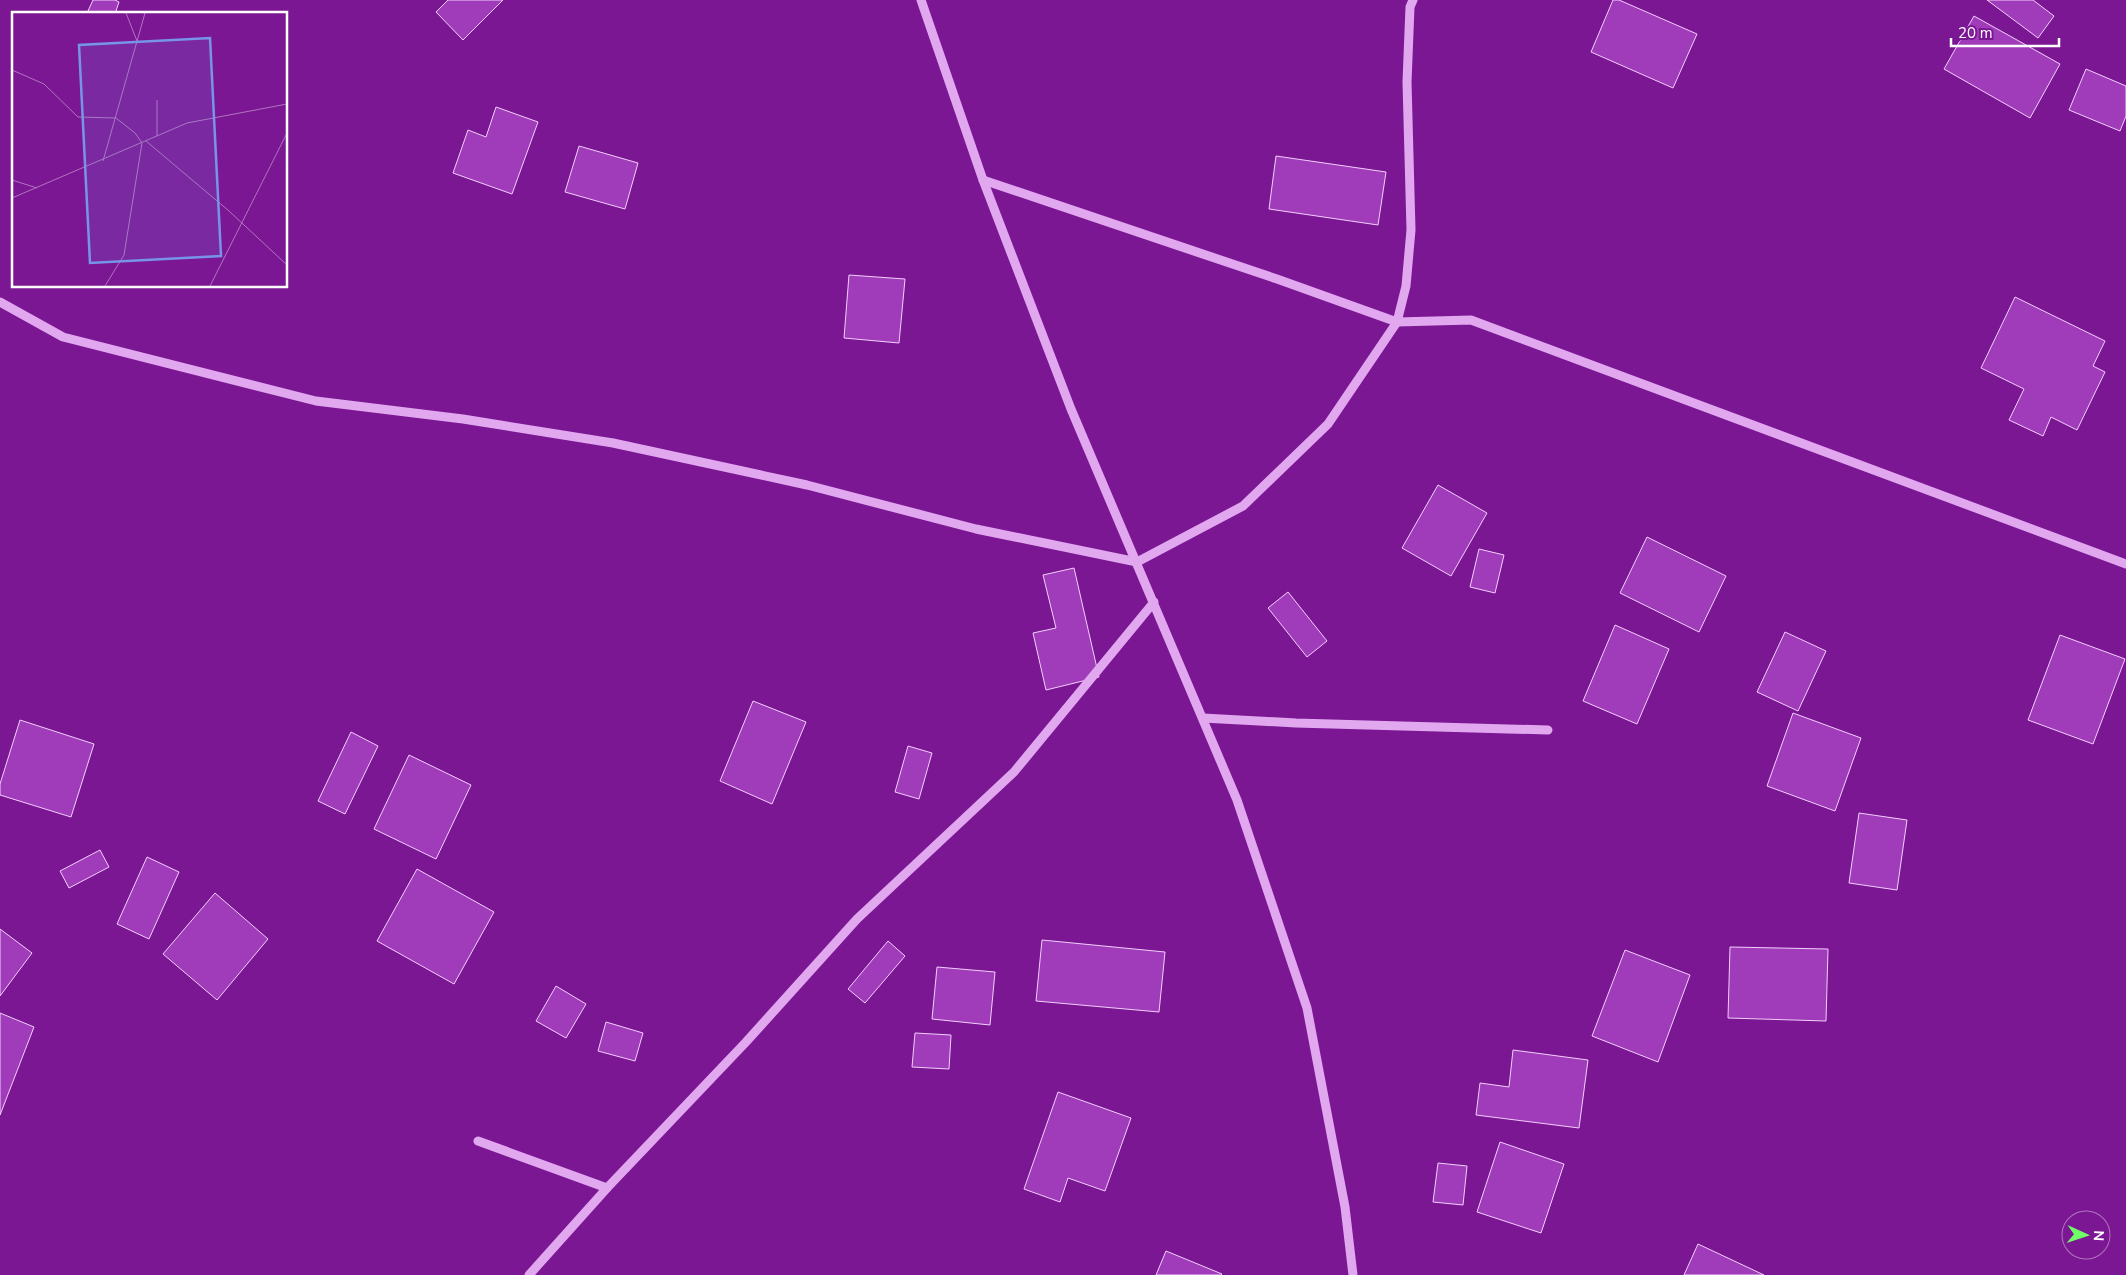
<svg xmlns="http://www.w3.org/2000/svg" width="2126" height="1275" font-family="'Nunito Sans',sans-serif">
<rect width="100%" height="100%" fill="#7c1794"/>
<!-- building -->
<g fill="#a03cba" stroke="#f2cffc">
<path d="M 93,0 L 115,0 L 119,2 L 115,14 L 94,14 L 88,11 Z"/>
<path d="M 448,0 L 503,0 L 463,40 L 436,12 Z"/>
<path d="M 1613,0 L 1619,0 L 1697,34 L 1673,88 L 1591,52 Z"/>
<path d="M 1987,0 L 2033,0 L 2054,16 L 2038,38 Z"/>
<path d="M 1974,16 L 2060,64 L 2030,118 L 1944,69 Z"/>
<path d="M 2086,69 L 2126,86 L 2126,116 L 2120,131 L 2069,110 Z"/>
<path d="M 496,107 L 538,122 L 512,194 L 453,173 L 468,130 L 486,137 Z"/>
<path d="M 579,146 L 638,163 L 625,209 L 565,192 Z"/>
<path d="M 1276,156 L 1386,172 L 1378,225 L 1269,209 Z"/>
<path d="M 849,275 L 905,279 L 899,343 L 844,338 Z"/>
<path d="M 2015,297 L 2105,341 L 2093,366 L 2105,372 L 2077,430 L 2051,417 L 2043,436 L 2009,420 L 2024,389 L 1981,368 Z"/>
<path d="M 1438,485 L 1487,513 L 1451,576 L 1402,548 Z"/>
<path d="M 1647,537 L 1726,576 L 1699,632 L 1620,593 Z"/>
<path d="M 1479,549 L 1504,555 L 1495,593 L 1470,587 Z"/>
<path d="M 1074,568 L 1099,677 L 1046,690 L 1033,633 L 1056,628 L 1043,575 Z"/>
<path d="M 1288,592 L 1327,641 L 1307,657 L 1268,608 Z"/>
<path d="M 1615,625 L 1669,649 L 1637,724 L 1583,701 Z"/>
<path d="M 1785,632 L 1826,651 L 1798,711 L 1757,692 Z"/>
<path d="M 2060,635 L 2125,659 L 2093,744 L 2028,720 Z"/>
<path d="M 753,701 L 806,722 L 772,804 L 720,781 Z"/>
<path d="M 1793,713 L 1861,738 L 1835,811 L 1767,786 Z"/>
<path d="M 20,720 L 94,744 L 71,817 L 0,795 L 0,784 Z"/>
<path d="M 351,732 L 378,746 L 345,814 L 318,801 Z"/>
<path d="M 908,746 L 932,753 L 919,799 L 895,792 Z"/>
<path d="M 409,755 L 471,785 L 436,859 L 374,829 Z"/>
<path d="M 1859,813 L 1907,820 L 1897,890 L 1849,883 Z"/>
<path d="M 100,850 L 109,867 L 69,888 L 60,871 Z"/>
<path d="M 147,857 L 179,872 L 149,939 L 117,924 Z"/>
<path d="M 417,869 L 494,912 L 454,984 L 377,941 Z"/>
<path d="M 215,893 L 268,939 L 217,1000 L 163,954 Z"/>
<path d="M 0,929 L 32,953 L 0,996 Z"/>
<path d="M 1042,940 L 1165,952 L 1159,1012 L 1036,1001 Z"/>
<path d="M 888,941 L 905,956 L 865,1003 L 848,989 Z"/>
<path d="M 1730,947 L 1828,949 L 1826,1021 L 1728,1018 Z"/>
<path d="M 1625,950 L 1690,975 L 1658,1062 L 1592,1036 Z"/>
<path d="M 937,967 L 995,972 L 990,1025 L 932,1019 Z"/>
<path d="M 556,986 L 586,1004 L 566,1038 L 536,1021 Z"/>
<path d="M 0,1013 L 34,1027 L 0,1115 Z"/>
<path d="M 606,1022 L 643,1033 L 635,1061 L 598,1051 Z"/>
<path d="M 915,1033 L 951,1035 L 949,1069 L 912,1067 Z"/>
<path d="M 1513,1050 L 1588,1060 L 1579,1128 L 1476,1115 L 1480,1083 L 1509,1087 Z"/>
<path d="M 1058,1092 L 1131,1118 L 1105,1191 L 1068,1178 L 1060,1202 L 1024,1189 Z"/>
<path d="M 1500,1142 L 1564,1164 L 1541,1233 L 1477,1212 Z"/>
<path d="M 1438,1163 L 1467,1166 L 1463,1205 L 1433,1202 Z"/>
<path d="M 1698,1244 L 1764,1275 L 1684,1275 Z"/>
<path d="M 1166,1251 L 1222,1274 L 1221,1275 L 1156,1275 Z"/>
</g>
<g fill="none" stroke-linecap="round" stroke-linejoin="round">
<!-- minor -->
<g stroke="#e1a8f0" stroke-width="9">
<path d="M 921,0 L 983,180 L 1071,409 L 1237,800 L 1307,1008 L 1345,1207 L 1353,1275"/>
<path d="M 983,180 L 1277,279 L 1397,322 L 1471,320 L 2126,564"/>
<path d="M 0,302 L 63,337 L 316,401 L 463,419 L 613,443 L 807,485 L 976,529 L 1137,562 L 1243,506 L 1328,424 L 1397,322 L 1406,286 L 1411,230 L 1407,82 L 1410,7 L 1413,0"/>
<path d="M 1203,718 L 1296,723 L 1548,730"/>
<path d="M 478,1141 L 607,1188"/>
<path d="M 529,1275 L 607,1188 L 746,1042 L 857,919 L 1014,772 L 1154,602"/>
</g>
</g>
<!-- overview -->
<g transform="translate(12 12)">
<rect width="275" height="275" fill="#7c1794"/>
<path fill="none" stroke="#b074bf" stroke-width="1" d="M 114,1 L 125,29M 0,58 L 32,72 L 66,105 L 104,106 L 123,121 L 130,131 L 112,243 L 93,274M 145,88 L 145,124M 134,129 L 217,199 L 275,253M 91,149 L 133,1M 0,168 L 25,176M 0,186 L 175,111 L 275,92M 198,274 L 275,121"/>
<path fill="#7795e8" fill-opacity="0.15" stroke="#7795e8" stroke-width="2.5" d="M 198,26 L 209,244 L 78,251 L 67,33 Z"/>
<rect width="275" height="275" fill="none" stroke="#fff" stroke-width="2.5"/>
</g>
<!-- north arrow -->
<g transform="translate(2086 1235) rotate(93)"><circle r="24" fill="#7c1794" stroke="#b074bf"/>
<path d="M0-4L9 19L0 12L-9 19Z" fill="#6eff67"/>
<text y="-8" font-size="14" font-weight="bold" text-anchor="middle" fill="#ffffff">N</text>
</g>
<!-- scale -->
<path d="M1951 38v8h108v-8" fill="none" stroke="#ffffff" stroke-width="2.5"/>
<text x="1958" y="38" font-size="15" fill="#ffffff" stroke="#7c1794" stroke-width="4" paint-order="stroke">20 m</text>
</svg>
